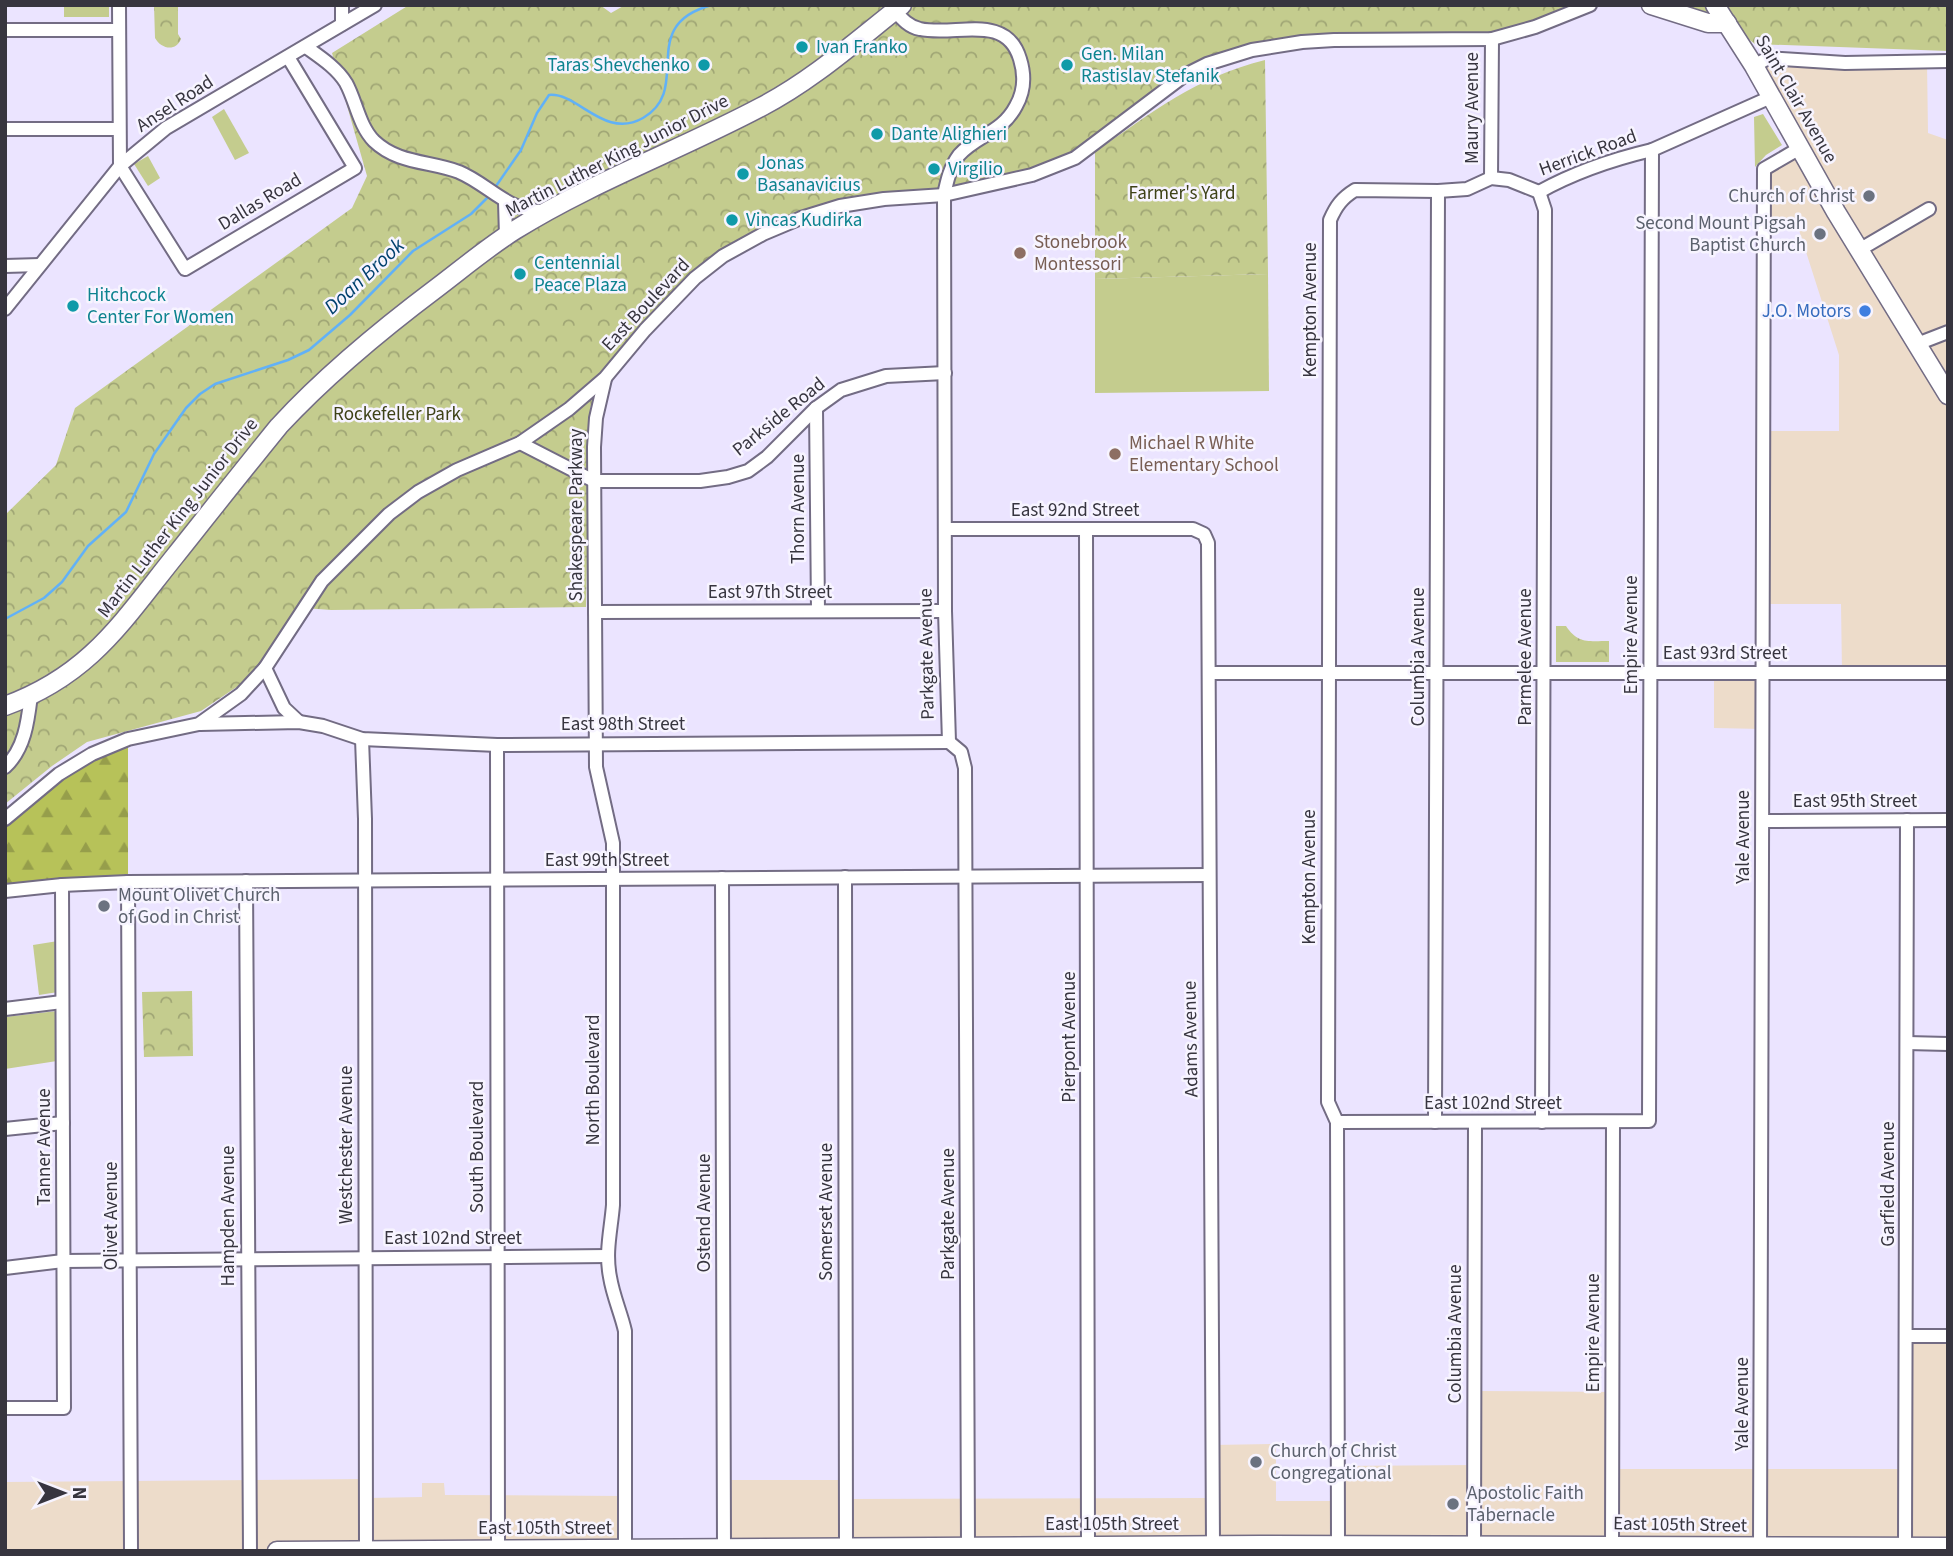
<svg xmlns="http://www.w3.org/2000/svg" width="1953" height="1556" font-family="'Source Sans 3',sans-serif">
<defs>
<pattern id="forest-firs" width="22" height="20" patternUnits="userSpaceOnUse" patternTransform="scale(1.75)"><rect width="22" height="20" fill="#b7c259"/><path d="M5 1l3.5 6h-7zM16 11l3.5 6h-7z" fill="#969e4b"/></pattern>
<pattern id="park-crowns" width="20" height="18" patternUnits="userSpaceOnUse" patternTransform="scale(1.75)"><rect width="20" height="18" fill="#c4cc8e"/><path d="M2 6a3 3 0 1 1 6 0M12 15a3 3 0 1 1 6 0" fill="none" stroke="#a0a675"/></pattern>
</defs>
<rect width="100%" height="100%" fill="#ebe4ff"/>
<!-- commercial -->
<g fill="#eddcca">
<path d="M 1768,58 L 1927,62 L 1928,133 L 1948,140 L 1948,673 L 1842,673 L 1841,604 L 1764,604 L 1764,431 L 1839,431 L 1839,355 L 1799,230 L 1764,230 L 1764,169 L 1800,148 L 1754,66 Z"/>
<path d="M 1714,673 L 1764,673 L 1763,729 L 1714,728 Z"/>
<path d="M 1907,1336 L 1948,1336 L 1948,1551 L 724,1548 L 724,1480 L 846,1480 L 846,1499 L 1212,1498 L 1212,1445 L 1276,1444 L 1276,1501 L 1337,1501 L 1337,1466 L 1475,1465 L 1475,1391 L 1612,1392 L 1612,1469 L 1905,1469 Z"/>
<path d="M 367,1479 L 368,1498 L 422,1497 L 422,1483 L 444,1483 L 445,1495 L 625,1496 L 625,1548 L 711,1551 L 5,1551 L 5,1482 Z"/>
</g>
<!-- green -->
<g fill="#c4cc8e">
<rect x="64" y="5" width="45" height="12"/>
<path d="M 224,109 L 249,153 L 235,160 L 212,117 Z"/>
<path d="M 1763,114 L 1782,145 L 1766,155 L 1755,167 L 1754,117 Z"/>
<path d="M 148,156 L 160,178 L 148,186 L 134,164 Z"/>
<path d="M 1268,274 L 1269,391 L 1095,393 L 1095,279 Z"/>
<path d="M 58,941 L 58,992 L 39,995 L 33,945 Z"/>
<path d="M 57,1011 L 57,1061 L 5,1069 L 5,1017 Z"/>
</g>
<!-- forest -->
<path fill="url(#forest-firs)" d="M 128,739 L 128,882 L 5,891 L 5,819 L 59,774 Z"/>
<!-- park -->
<g fill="url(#park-crowns)">
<path d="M 154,5 L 178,5 L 178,34 L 181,39 C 176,52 161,49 155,38 Z"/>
<path d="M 409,5 L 600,5 L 611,13 L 625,5 L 1583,5 L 1535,27 L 1463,39 L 1302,42 L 1207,64 L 1116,129 L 1032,175 L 840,206 L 763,234 L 686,287 L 605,378 L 590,408 L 586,607 L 331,610 L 304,608 L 265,668 L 201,711 L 87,742 L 52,766 L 5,804 L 5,515 L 56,465 L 75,408 L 352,208 L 367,176 L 332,53 Z"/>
<path d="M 1668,5 L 1948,5 L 1948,51 L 1755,44 L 1727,23 Z"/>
<path d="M 1265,60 L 1268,274 L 1095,279 L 1095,152 C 1153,112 1194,78 1265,60 Z"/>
<path d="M 1556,626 L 1566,626 C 1578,644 1588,641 1609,641 L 1609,662 L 1556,662 Z"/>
<path d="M 192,991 L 193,1056 L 144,1057 L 142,992 Z"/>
</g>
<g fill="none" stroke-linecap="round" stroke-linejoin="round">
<!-- stream -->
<g stroke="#61b1f7" stroke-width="2.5">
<path d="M 494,189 L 521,150 L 537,113 L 549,95 C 578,92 604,140 643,118 C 694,89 635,25 712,5"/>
<path d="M 5,619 L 44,598 L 62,582 L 88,546 L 126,512 L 154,454 L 186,408 L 200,394 L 215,384 L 288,360 L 309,350 L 350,315 L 413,251 L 471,214 L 490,195"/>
</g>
<defs>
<g id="minor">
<path d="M 119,5 L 120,166 L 185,269 L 355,168 L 288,57"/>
<path d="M 342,5 L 342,24"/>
<path d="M 895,11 C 902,19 909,27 920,29 C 955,37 1006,12 1020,59 C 1025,75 1024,92 1016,106 C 1002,133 977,135 959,155 C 950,167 947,181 944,195 L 945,611 L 949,742 L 961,752 L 965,768 L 968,1546"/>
<path d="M 5,30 L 119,30"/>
<path d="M 306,47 C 320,57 337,68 346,83 C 356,101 359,126 374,141 C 398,164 430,161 459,172 C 490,185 508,213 546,211"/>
<path d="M 1754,66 L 1768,58 L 1845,63 L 1948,61"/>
<path d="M 5,129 L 119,129"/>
<path d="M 1491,178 L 1492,39"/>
<path d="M 1539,192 L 1545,210 L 1542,1122"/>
<path d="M 1539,192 C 1573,173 1614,159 1652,150 L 1771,97"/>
<path d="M 505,202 L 506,236"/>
<path d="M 1859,250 L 1929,209"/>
<path d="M 5,266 L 40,265"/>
<path d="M 5,309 L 120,166 L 166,128 L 375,5"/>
<path d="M 1917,344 L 1948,332"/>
<path d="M 605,379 L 596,418 L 594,447 L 596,767 L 613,843 L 613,1205 C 611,1230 605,1252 610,1277 C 613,1296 621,1313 625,1331 L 625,1548"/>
<path d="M 816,408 L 818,611"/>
<path d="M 520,443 L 594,481 L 700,481 L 728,477 L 748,471 L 767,457 L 816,408 L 841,390 L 886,376 L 945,373"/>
<path d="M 945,529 L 1193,529 L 1204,534 L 1208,543 L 1213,1545"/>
<path d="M 1086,529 L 1088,1545"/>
<path d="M 595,612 L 945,611"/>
<path d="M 265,668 L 284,708 L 299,722"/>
<path d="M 1209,673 L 1948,673"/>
<path d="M 200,724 L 299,722 L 323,726 L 362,739 L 497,745 L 949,742"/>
<path d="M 362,739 L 365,819 L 366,1550"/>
<path d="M 497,745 L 498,1549"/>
<path d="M 5,767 C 25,749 28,720 31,695"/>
<path d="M 5,819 L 59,774 L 92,754 L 128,739 L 199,724 L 241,694 L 265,668 L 322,581 L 389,514 L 418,492 L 457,470 L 520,443 L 569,409 L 605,378 L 645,330 L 695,278 L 723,256 L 763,234 L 801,218 L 840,206 L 884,199 L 944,195 L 1032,175 L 1075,158 L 1185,75 L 1207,64 L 1252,50 L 1302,42 L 1334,40 L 1492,39 L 1535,27 L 1590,5"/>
<path d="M 1763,821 L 1948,820"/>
<path d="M 845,877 L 846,1547"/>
<path d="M 722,878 L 724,1548"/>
<path d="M 246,881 L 250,1551"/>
<path d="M 128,882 L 131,1551"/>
<path d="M 5,891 L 62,885 L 128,882 L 1209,875"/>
<path d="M 5,1009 L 62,1002"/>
<path d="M 1907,1043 L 1948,1044"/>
<path d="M 1337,1122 L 1649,1121 L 1652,150"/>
<path d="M 1435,1122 L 1438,191"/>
<path d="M 5,1129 L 63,1123"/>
<path d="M 5,1268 L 63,1261 L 608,1256"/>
<path d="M 1907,1336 L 1948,1336"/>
<path d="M 5,1408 L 64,1408 L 62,885"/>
<path d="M 1338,1544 L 1337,1122 L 1328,1102 L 1330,220 C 1336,206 1342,198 1355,190 L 1438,191 L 1467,189 L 1491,178 L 1509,180 L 1539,192"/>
<path d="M 1474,1545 L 1475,1122"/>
<path d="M 1612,1545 L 1613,1122"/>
<path d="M 1905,1547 L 1907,820"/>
<path d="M 1760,1548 L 1764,169 L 1800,148"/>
</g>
<g id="secondary">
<path d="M 1651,5 L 1708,23 L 1727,23"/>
<path d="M 1715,5 L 1754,66 L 1836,212 L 1948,395"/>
<path d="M 5,706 C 90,675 122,622 175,556 C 210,512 244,469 279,426 C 327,374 382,329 438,287 C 463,268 488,247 515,230 C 592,182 680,150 761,107 C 813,80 856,41 902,5"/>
<path d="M 277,1551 L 1260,1545 L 1948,1547"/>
</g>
</defs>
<!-- minor casing -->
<use href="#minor" stroke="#736c84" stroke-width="16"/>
<!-- secondary casing -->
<use href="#secondary" stroke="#736c84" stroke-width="21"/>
<!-- minor -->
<use href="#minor" stroke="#fff" stroke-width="12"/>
<!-- secondary -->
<use href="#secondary" stroke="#fff" stroke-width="18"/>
</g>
<!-- markers -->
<g fill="#0f9aa8" stroke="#f7f4ff" stroke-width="2.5">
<circle cx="802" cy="47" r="7"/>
<circle cx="704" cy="65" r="7"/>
<circle cx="1067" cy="65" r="7"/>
<circle cx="877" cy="134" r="7"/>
<circle cx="934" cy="169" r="7"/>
<circle cx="743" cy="174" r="7"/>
<circle cx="732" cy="220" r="7"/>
<circle cx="520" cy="274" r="7"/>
<circle cx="73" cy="306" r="7"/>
</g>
<g fill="#6b7280" stroke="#f7f4ff" stroke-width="2.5">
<circle cx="1869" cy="196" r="7"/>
<circle cx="1820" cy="234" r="7"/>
<circle cx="104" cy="906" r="7"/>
<circle cx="1256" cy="1462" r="7"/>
<circle cx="1453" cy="1504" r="7"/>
</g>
<g fill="#8d6e63" stroke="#f7f4ff" stroke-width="2.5">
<circle cx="1020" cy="253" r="7"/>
<circle cx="1115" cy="454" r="7"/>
</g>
<circle fill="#3f7fe0" stroke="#f7f4ff" stroke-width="2.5" cx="1865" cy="311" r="7"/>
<g text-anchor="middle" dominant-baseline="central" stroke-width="5" stroke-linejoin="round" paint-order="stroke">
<!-- culture labels -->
<g font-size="19" fill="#0d838f" stroke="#f7f4ff" text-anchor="start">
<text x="816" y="47">Ivan Franko</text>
<text x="1081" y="54">Gen. Milan<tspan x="1081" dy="22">Rastislav Stefanik</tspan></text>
<text x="690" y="65" text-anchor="end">Taras Shevchenko</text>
<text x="891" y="134">Dante Alighieri</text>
<text x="757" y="163">Jonas<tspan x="757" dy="22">Basanavicius</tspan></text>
<text x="948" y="169">Virgilio</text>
<text x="746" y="220">Vincas Kudirka</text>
<text x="534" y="263">Centennial<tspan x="534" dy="22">Peace Plaza</tspan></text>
<text x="87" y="295">Hitchcock<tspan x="87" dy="22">Center For Women</tspan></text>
</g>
<!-- street labels -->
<g font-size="19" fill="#37353f" stroke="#f7f4ff">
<text transform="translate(1796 99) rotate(60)">Saint Clair Avenue</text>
<text transform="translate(175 104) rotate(-33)">Ansel Road</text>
<text transform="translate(1472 108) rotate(-90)">Maury Avenue</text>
<text transform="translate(1588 153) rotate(-20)">Herrick Road</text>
<text transform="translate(617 156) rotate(-27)">Martin Luther King Junior Drive</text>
<text transform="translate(260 202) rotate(-31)">Dallas Road</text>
<text transform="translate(646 305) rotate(-47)">East Boulevard</text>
<text transform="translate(1310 310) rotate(-90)">Kempton Avenue</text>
<text transform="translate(779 417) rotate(-39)">Parkside Road</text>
<text transform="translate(798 509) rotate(-90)">Thorn Avenue</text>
<text x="1075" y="510">East 92nd Street</text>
<text transform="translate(576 515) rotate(-90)">Shakespeare Parkway</text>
<text transform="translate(178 518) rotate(-52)">Martin Luther King Junior Drive</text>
<text x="770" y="592">East 97th Street</text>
<text transform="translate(1631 635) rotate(-90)">Empire Avenue</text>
<text x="1725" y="653">East 93rd Street</text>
<text transform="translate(927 654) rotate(-91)">Parkgate Avenue</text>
<text transform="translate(1418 657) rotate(-90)">Columbia Avenue</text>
<text transform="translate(1525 657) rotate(-90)">Parmelee Avenue</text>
<text x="623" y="724">East 98th Street</text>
<text x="1855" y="801">East 95th Street</text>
<text transform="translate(1743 837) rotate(-90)">Yale Avenue</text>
<text x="607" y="860">East 99th Street</text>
<text transform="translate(1309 877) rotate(-90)">Kempton Avenue</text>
<text transform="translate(1069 1037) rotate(-90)">Pierpont Avenue</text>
<text transform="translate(1191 1039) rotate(-91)">Adams Avenue</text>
<text transform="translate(593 1080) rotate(-90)">North Boulevard</text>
<text x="1493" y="1103">East 102nd Street</text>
<text transform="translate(346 1145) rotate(-90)">Westchester Avenue</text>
<text transform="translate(44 1147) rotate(-90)">Tanner Avenue</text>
<text transform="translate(477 1147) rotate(-90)">South Boulevard</text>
<text transform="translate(1888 1184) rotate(-90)">Garfield Avenue</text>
<text transform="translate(826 1212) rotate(-90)">Somerset Avenue</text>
<text transform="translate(704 1213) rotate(-90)">Ostend Avenue</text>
<text transform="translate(948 1214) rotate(-90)">Parkgate Avenue</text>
<text transform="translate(111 1216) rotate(-90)">Olivet Avenue</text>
<text transform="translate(228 1216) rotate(-90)">Hampden Avenue</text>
<text x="453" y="1238">East 102nd Street</text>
<text transform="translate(1593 1333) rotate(-90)">Empire Avenue</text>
<text transform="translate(1455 1334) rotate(-90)">Columbia Avenue</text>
<text transform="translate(1742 1404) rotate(-90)">Yale Avenue</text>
<text x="1112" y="1524">East 105th Street</text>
<text transform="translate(1680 1525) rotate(1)">East 105th Street</text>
<text x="545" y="1528">East 105th Street</text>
</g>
<!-- park labels -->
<g font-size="19" fill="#3e4217" stroke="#f7f4ff">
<text x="1182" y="193">Farmer's Yard</text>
<text x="397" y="414">Rockefeller Park</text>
</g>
<!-- worship labels -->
<g font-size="19" fill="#5b616d" stroke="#f7f4ff" text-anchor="start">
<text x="1855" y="196" text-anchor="end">Church of Christ</text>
<text x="1806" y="223" text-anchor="end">Second Mount Pigsah<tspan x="1806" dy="22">Baptist Church</tspan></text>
<text x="118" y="895">Mount Olivet Church<tspan x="118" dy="22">of God in Christ</tspan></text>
<text x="1270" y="1451">Church of Christ<tspan x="1270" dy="22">Congregational</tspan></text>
<text x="1467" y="1493">Apostolic Faith<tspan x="1467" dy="22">Tabernacle</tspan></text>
</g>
<!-- education labels -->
<g font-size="19" fill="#785e54" stroke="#f7f4ff" text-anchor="start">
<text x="1034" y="242">Stonebrook<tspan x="1034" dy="22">Montessori</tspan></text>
<text x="1129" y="443">Michael R White<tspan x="1129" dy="22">Elementary School</tspan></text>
</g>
<!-- shop labels -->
<g font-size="19" fill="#366cbe" stroke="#f7f4ff" text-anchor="end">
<text x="1851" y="311">J.O. Motors</text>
</g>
<!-- water labels -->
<g font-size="21" font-style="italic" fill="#01416e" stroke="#f7f4ff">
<text transform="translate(364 276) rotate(-43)">Doan Brook</text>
</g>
</g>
<!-- border -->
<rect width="1953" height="1556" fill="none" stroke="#37353f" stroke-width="14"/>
<!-- north arrow -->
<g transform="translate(63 1493) rotate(90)" stroke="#f7f4ff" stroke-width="5" paint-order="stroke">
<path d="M0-5L12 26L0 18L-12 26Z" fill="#37353f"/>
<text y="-10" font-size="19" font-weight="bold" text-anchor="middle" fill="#37353f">N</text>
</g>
</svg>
